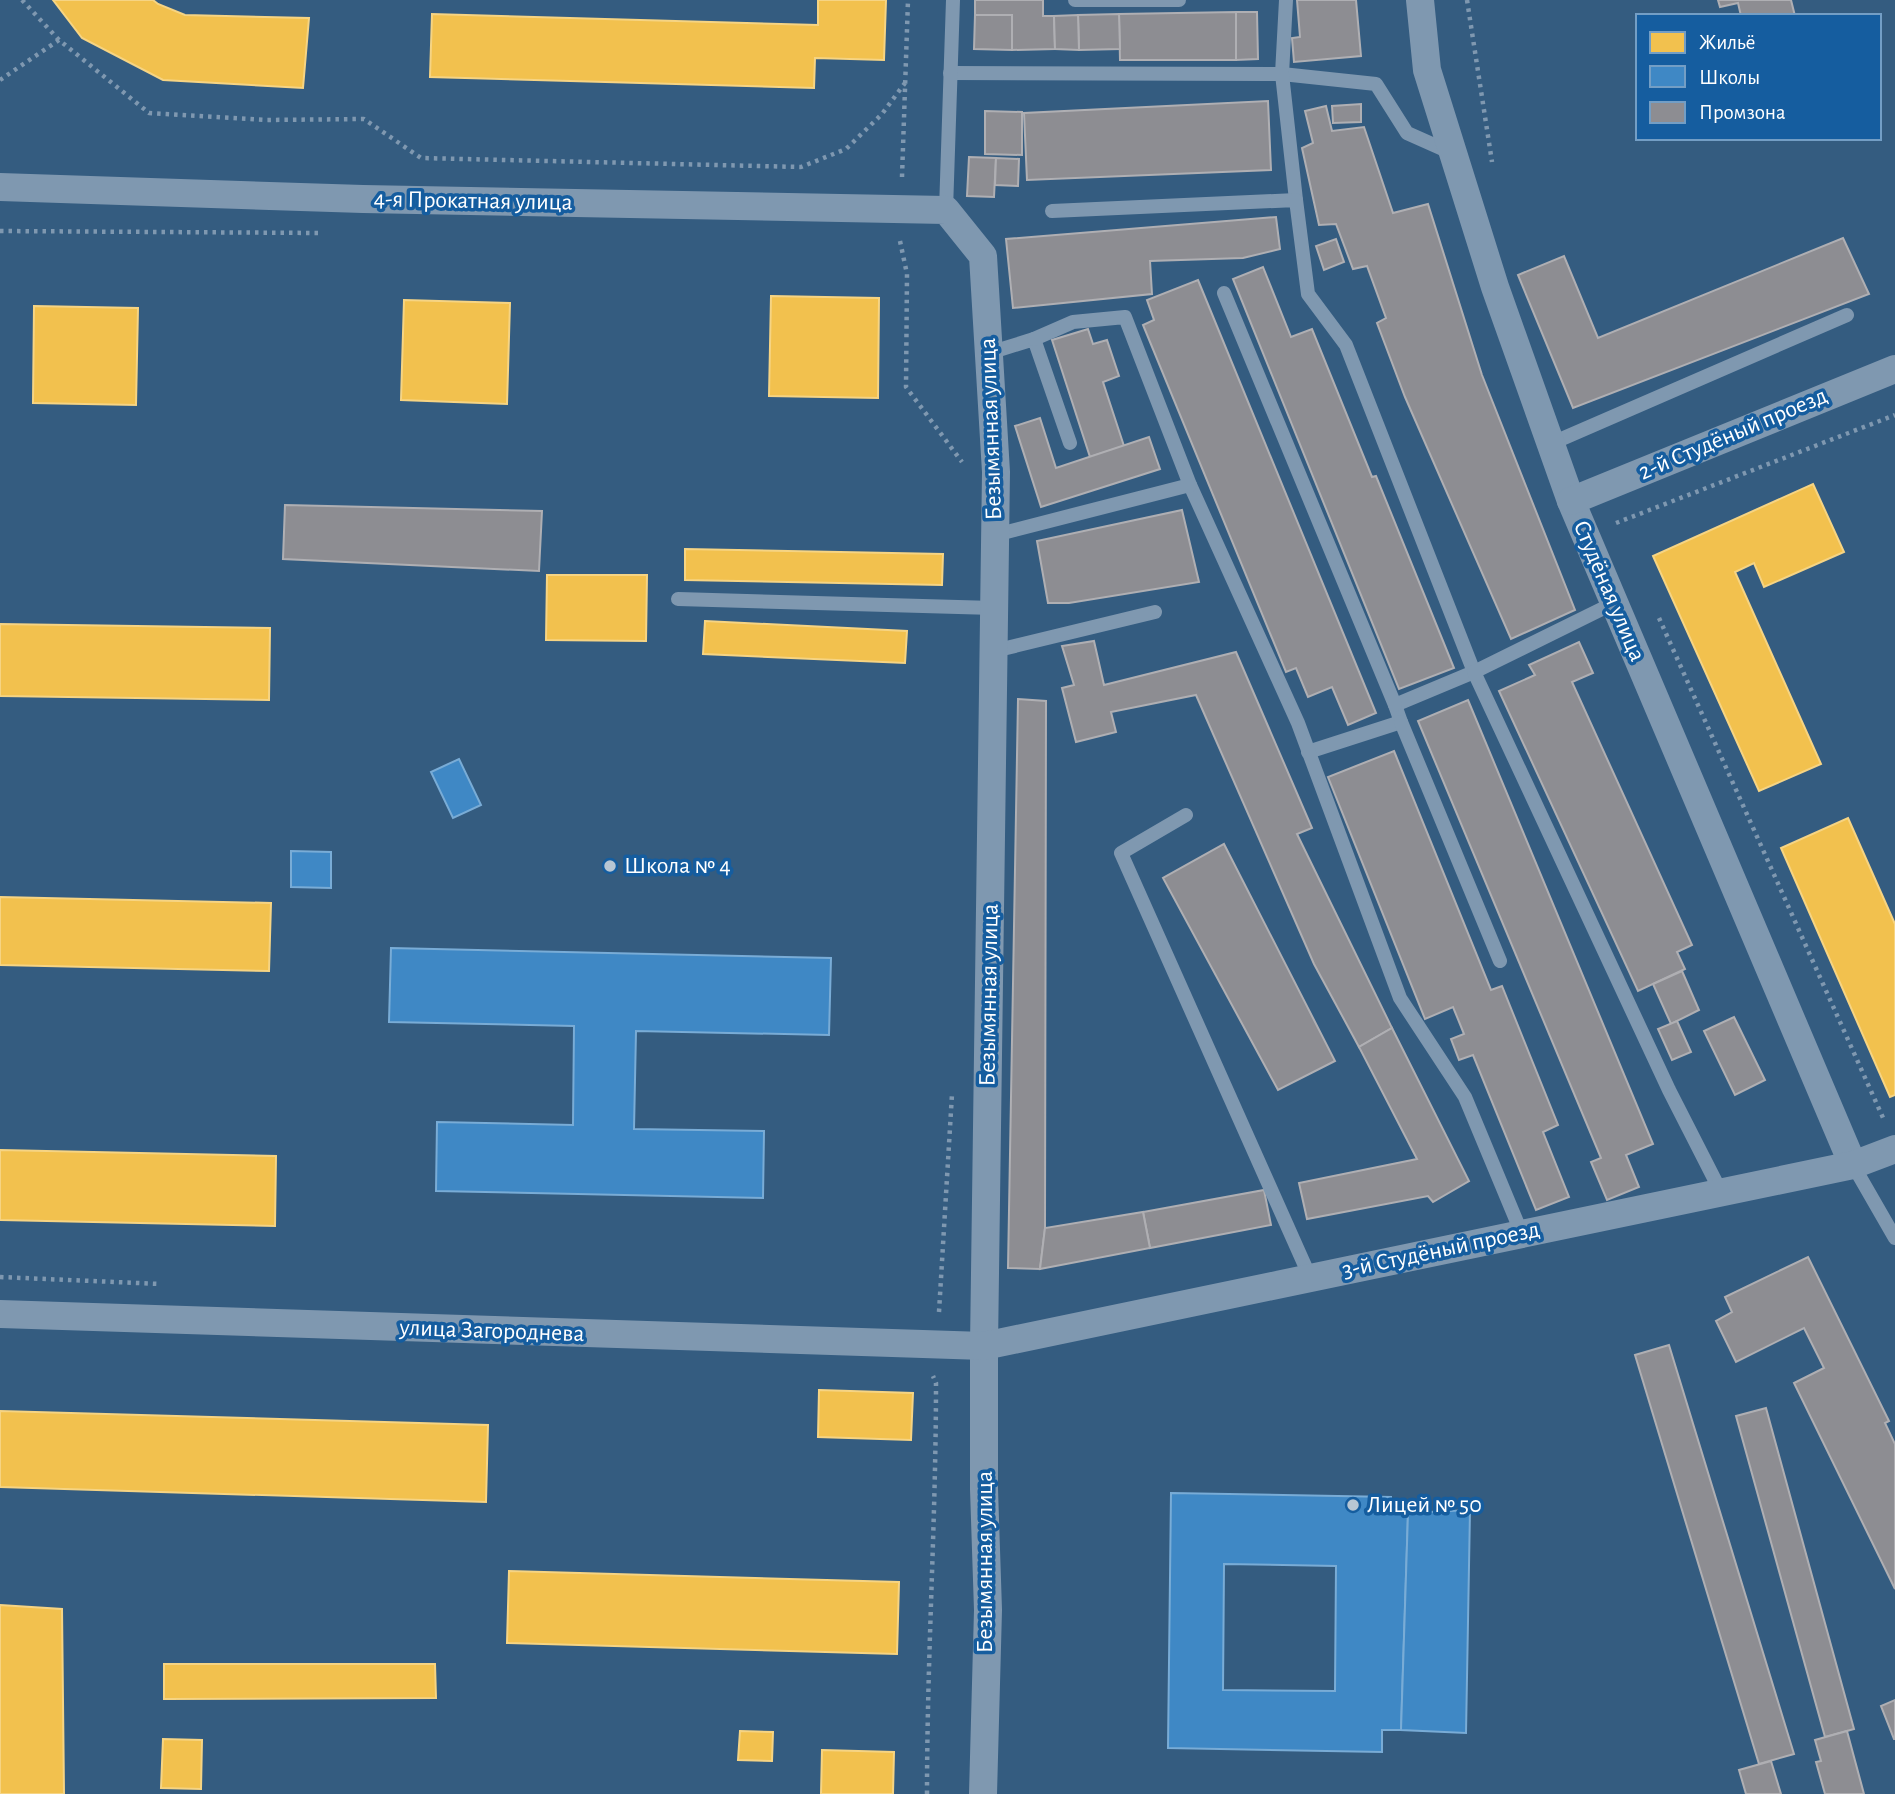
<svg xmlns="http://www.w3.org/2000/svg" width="1895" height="1794" font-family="'Alegreya Sans',sans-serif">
<rect width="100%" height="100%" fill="#345c80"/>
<!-- homes -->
<g fill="#f2c14e" stroke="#f6d483" stroke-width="2">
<path d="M 53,0 L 153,0 L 158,4 L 185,15 L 309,18 L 303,88 L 163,80 L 82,38 Z"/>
<path d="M 818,0 L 886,0 L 884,60 L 815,58 L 814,88 L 430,77 L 432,14 L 818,25 Z"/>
<path d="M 771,296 L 879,298 L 878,398 L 769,396 Z"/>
<path d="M 404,300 L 510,303 L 507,404 L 401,400 Z"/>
<path d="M 34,306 L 138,308 L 136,405 L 33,403 Z"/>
<path d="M 1813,484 L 1844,552 L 1764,587 L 1754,563 L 1735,572 L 1821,764 L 1759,791 L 1653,556 Z"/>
<path d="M 685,549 L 943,554 L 942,585 L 685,580 Z"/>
<path d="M 547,575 L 647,575 L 646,641 L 546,640 Z"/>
<path d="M 705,621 L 907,631 L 905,663 L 703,654 Z"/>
<path d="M 0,624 L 270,628 L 269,700 L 0,696 Z"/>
<path d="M 1848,818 L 1895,924 L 1895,1095 L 1890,1097 L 1781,848 Z"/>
<path d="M 0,897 L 271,903 L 269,971 L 0,965 Z"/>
<path d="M 0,1150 L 276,1156 L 275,1226 L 0,1220 Z"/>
<path d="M 819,1390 L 913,1393 L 911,1440 L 818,1437 Z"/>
<path d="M 0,1411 L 488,1425 L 486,1502 L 0,1487 Z"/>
<path d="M 509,1571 L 899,1582 L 897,1654 L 507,1643 Z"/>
<path d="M 0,1605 L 62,1609 L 64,1794 L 0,1794 Z"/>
<path d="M 164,1664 L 435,1664 L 436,1698 L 164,1699 Z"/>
<path d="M 740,1731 L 773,1732 L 772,1761 L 738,1760 Z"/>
<path d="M 163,1739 L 202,1740 L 201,1789 L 161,1788 Z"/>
<path d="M 822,1750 L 894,1752 L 893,1794 L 821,1794 Z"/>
</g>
<!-- schools -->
<g fill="#3f88c5" stroke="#79acd6" stroke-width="2" fill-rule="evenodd">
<path d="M 459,759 L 481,805 L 453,818 L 431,772 Z"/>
<path d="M 291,851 L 331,852 L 331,888 L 291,887 Z"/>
<path d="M 391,948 L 831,958 L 829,1035 L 636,1031 L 634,1129 L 764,1131 L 763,1198 L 436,1191 L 437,1122 L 573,1125 L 574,1026 L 389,1022 Z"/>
<path d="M 1171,1493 L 1391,1497 L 1391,1513 L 1408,1513 L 1401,1730 L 1382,1730 L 1382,1752 L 1168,1748 ZM 1224,1564 L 1336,1566 L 1335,1691 L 1223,1690 Z"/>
<path d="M 1470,1510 L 1466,1733 L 1401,1730 L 1408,1513 Z"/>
</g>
<!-- industry -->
<g fill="#8d8d92" stroke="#afafb3" stroke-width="2">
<path d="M 975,0 L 1043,0 L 1043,16 L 1054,16 L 1055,49 L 1012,50 L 1012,15 L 975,15 Z"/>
<path d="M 1297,0 L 1356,0 L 1361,56 L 1294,62 L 1292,38 L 1300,37 Z"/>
<path d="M 1718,0 L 1791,0 L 1795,16 L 1741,16 L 1738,3 L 1720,7 Z"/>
<path d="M 1236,12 L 1257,12 L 1258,59 L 1236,60 Z"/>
<path d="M 1236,12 L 1236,60 L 1120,60 L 1119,14 Z"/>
<path d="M 1119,14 L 1120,49 L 1079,50 L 1078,15 Z"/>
<path d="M 975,15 L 1012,15 L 1012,50 L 974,49 Z"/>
<path d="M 1078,15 L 1079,50 L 1055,49 L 1054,16 Z"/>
<path d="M 1268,101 L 1271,170 L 1027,180 L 1024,113 Z"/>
<path d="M 1361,104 L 1361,122 L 1333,123 L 1332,106 Z"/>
<path d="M 1326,106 L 1332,131 L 1364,127 L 1393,213 L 1428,204 L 1482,375 L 1575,610 L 1511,639 L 1405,397 L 1377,323 L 1386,318 L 1367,266 L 1353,269 L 1336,224 L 1319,225 L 1302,148 L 1313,143 L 1305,111 Z"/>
<path d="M 985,111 L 1022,112 L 1022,155 L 985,154 Z"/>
<path d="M 969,157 L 996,158 L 994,197 L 967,196 Z"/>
<path d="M 996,158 L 1019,159 L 1018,186 L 995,185 Z"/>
<path d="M 1276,217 L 1280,249 L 1243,258 L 1150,261 L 1152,294 L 1013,308 L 1006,239 Z"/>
<path d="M 1843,238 L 1869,294 L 1573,408 L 1518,275 L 1564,256 L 1598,338 Z"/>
<path d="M 1336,239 L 1344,262 L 1324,270 L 1316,246 Z"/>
<path d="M 1263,267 L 1291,337 L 1312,329 L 1372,477 L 1376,476 L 1454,668 L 1399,689 L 1233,279 Z"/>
<path d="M 1198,280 L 1376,713 L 1348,725 L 1332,687 L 1308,697 L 1296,668 L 1286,672 L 1143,325 L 1154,320 L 1147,300 Z"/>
<path d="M 1088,329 L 1093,344 L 1107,340 L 1119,376 L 1103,382 L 1124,446 L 1090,457 L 1052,340 Z"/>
<path d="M 1040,418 L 1056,468 L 1149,437 L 1160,469 L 1041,507 L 1015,426 Z"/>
<path d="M 285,505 L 542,511 L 539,571 L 283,559 Z"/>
<path d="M 1182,510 L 1199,582 L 1069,603 L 1048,603 L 1037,541 Z"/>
<path d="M 1094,641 L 1104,685 L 1236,652 L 1312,828 L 1297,834 L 1392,1028 L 1359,1047 L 1314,964 L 1196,695 L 1111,712 L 1116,732 L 1076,742 L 1062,688 L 1074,685 L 1062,646 Z"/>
<path d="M 1579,642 L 1593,673 L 1572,682 L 1692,945 L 1677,952 L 1685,969 L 1638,991 L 1499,691 L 1535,675 L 1529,665 Z"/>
<path d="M 1018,699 L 1046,701 L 1045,1228 L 1040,1269 L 1008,1268 Z"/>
<path d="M 1468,700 L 1653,1144 L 1626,1155 L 1639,1187 L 1607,1200 L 1591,1162 L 1601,1158 L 1418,721 Z"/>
<path d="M 1394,751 L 1491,990 L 1502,986 L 1558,1125 L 1543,1132 L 1569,1197 L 1536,1210 L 1473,1055 L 1459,1060 L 1451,1039 L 1464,1034 L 1453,1007 L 1425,1019 L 1328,777 Z"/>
<path d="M 1224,844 L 1335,1061 L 1278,1090 L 1163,878 Z"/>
<path d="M 1682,971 L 1699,1010 L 1671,1024 L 1653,984 Z"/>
<path d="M 1734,1017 L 1765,1080 L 1735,1095 L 1704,1031 Z"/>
<path d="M 1677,1021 L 1691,1052 L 1672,1060 L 1658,1029 Z"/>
<path d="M 1392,1028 L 1469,1181 L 1433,1202 L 1428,1196 L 1307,1219 L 1299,1183 L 1417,1159 L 1359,1047 Z"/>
<path d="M 1264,1190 L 1271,1225 L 1150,1248 L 1143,1212 Z"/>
<path d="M 1143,1212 L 1150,1248 L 1040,1269 L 1045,1228 Z"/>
<path d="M 1808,1257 L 1889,1421 L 1885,1423 L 1895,1444 L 1895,1589 L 1794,1383 L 1824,1368 L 1804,1328 L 1736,1362 L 1716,1321 L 1732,1312 L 1725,1297 Z"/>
<path d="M 1669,1345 L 1794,1754 L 1759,1764 L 1635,1355 Z"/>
<path d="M 1766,1408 L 1854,1729 L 1825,1737 L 1736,1416 Z"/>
<path d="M 1895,1700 L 1895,1739 L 1894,1739 L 1881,1706 Z"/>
<path d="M 1847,1731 L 1864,1794 L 1825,1794 L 1816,1762 L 1821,1761 L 1815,1740 Z"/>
<path d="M 1771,1761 L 1781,1794 L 1746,1794 L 1739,1770 Z"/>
</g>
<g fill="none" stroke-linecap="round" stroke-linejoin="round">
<!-- path -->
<g stroke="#7f98b0" stroke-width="4.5" stroke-dasharray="3.5 5" stroke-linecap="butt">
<path d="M 22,0 L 59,40 L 149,113 L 267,120 L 364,119 L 421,158 L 801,167 L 846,149 L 882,114 L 905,83"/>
<path d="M 1467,0 L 1492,162"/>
<path d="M 0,80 L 59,40"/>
<path d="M 902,177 L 908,0"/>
<path d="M 0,231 L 321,233"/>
<path d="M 900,241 L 907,274 L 906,387 L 962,462"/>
<path d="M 1616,523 L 1895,415"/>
<path d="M 1659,618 L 1884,1120"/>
<path d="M 0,1277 L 160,1284"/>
<path d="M 939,1312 L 952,1094"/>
<path d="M 927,1794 C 927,1657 936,1520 936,1383 L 933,1376"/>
</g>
<!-- lane -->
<g stroke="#7f98b0" stroke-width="14">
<path d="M 1075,0 L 1179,0"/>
<path d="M 1286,0 L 1282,74 L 1376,84 L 1407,133 L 1452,153"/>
<path d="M 950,73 L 1282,74 L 1296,200"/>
<path d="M 946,210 L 953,0"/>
<path d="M 1052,211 L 1296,200 L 1308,294 L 1346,345 L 1474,672 L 1395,705 L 1401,722 L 1308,752"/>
<path d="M 1224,293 L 1395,705"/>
<path d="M 989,353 L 1034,339 L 1070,443"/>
<path d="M 1550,444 L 1847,315"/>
<path d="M 1190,485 L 1298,723 L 1400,998 L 1465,1097 L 1522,1234"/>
<path d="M 995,535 L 1190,485 L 1125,317 L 1073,322 L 1034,339"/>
<path d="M 678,599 L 994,608"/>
<path d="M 1614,603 L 1474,672 L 1669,1090 L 1721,1192"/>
<path d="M 994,651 L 1155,612"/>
<path d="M 1401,722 L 1500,961"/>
<path d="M 1186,815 L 1121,853 L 1310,1277"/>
<path d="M 1853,1165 L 1895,1238"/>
</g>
<!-- street -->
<g stroke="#7f98b0" stroke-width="28">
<path d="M 1420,0 L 1427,70 L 1495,287 L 1571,501 L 1853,1165"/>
<path d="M 0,187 L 363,199 L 946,210 L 983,256 L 996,472 L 984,1346 L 984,1489 L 988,1610 L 983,1794"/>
<path d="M 1571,501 L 1895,369"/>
<path d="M 0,1314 L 984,1346 L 1853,1165 L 1895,1149"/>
</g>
</g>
<!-- markers -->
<g fill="#b8c6d3" stroke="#155d9f" stroke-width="2.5">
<circle cx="610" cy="866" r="7"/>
<circle cx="1353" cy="1505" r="7"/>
</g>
<g text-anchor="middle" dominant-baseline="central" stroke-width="7" stroke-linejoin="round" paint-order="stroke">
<!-- street labels -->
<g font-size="24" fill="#fff" stroke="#155d9f">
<text transform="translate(473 201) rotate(1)">4-я Прокатная улица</text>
<text transform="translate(991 429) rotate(-92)">Безымянная улица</text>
<text transform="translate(1733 434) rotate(-23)">2-й Студёный проезд</text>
<text transform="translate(1609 591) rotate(67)">Студёная улица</text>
<text transform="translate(989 995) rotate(-89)">Безымянная улица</text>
<text transform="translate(1441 1250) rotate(-12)">3-й Студёный проезд</text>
<text transform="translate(492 1331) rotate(2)">улица Загороднева</text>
<text transform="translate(985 1562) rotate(-90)">Безымянная улица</text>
</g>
<!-- poi labels -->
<g font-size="24" fill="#fff" stroke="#155d9f" text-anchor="start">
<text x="624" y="866">Школа № 4</text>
<text x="1367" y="1505">Лицей № 50</text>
</g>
</g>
<!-- legend -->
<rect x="1636" y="14" width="245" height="126" fill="#155d9f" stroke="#739ec5" stroke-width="2"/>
<rect x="1650" y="32" width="35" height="21" fill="#f2c14e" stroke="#739ec5" stroke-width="2"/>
<text x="1699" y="49" font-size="21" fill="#ffffff">Жильё</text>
<rect x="1650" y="66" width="35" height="21" fill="#3f88c5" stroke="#739ec5" stroke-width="2"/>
<text x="1699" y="84" font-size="21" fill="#ffffff">Школы</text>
<rect x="1650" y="102" width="35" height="21" fill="#8d8d92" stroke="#739ec5" stroke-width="2"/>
<text x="1699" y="119" font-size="21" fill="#ffffff">Промзона</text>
</svg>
